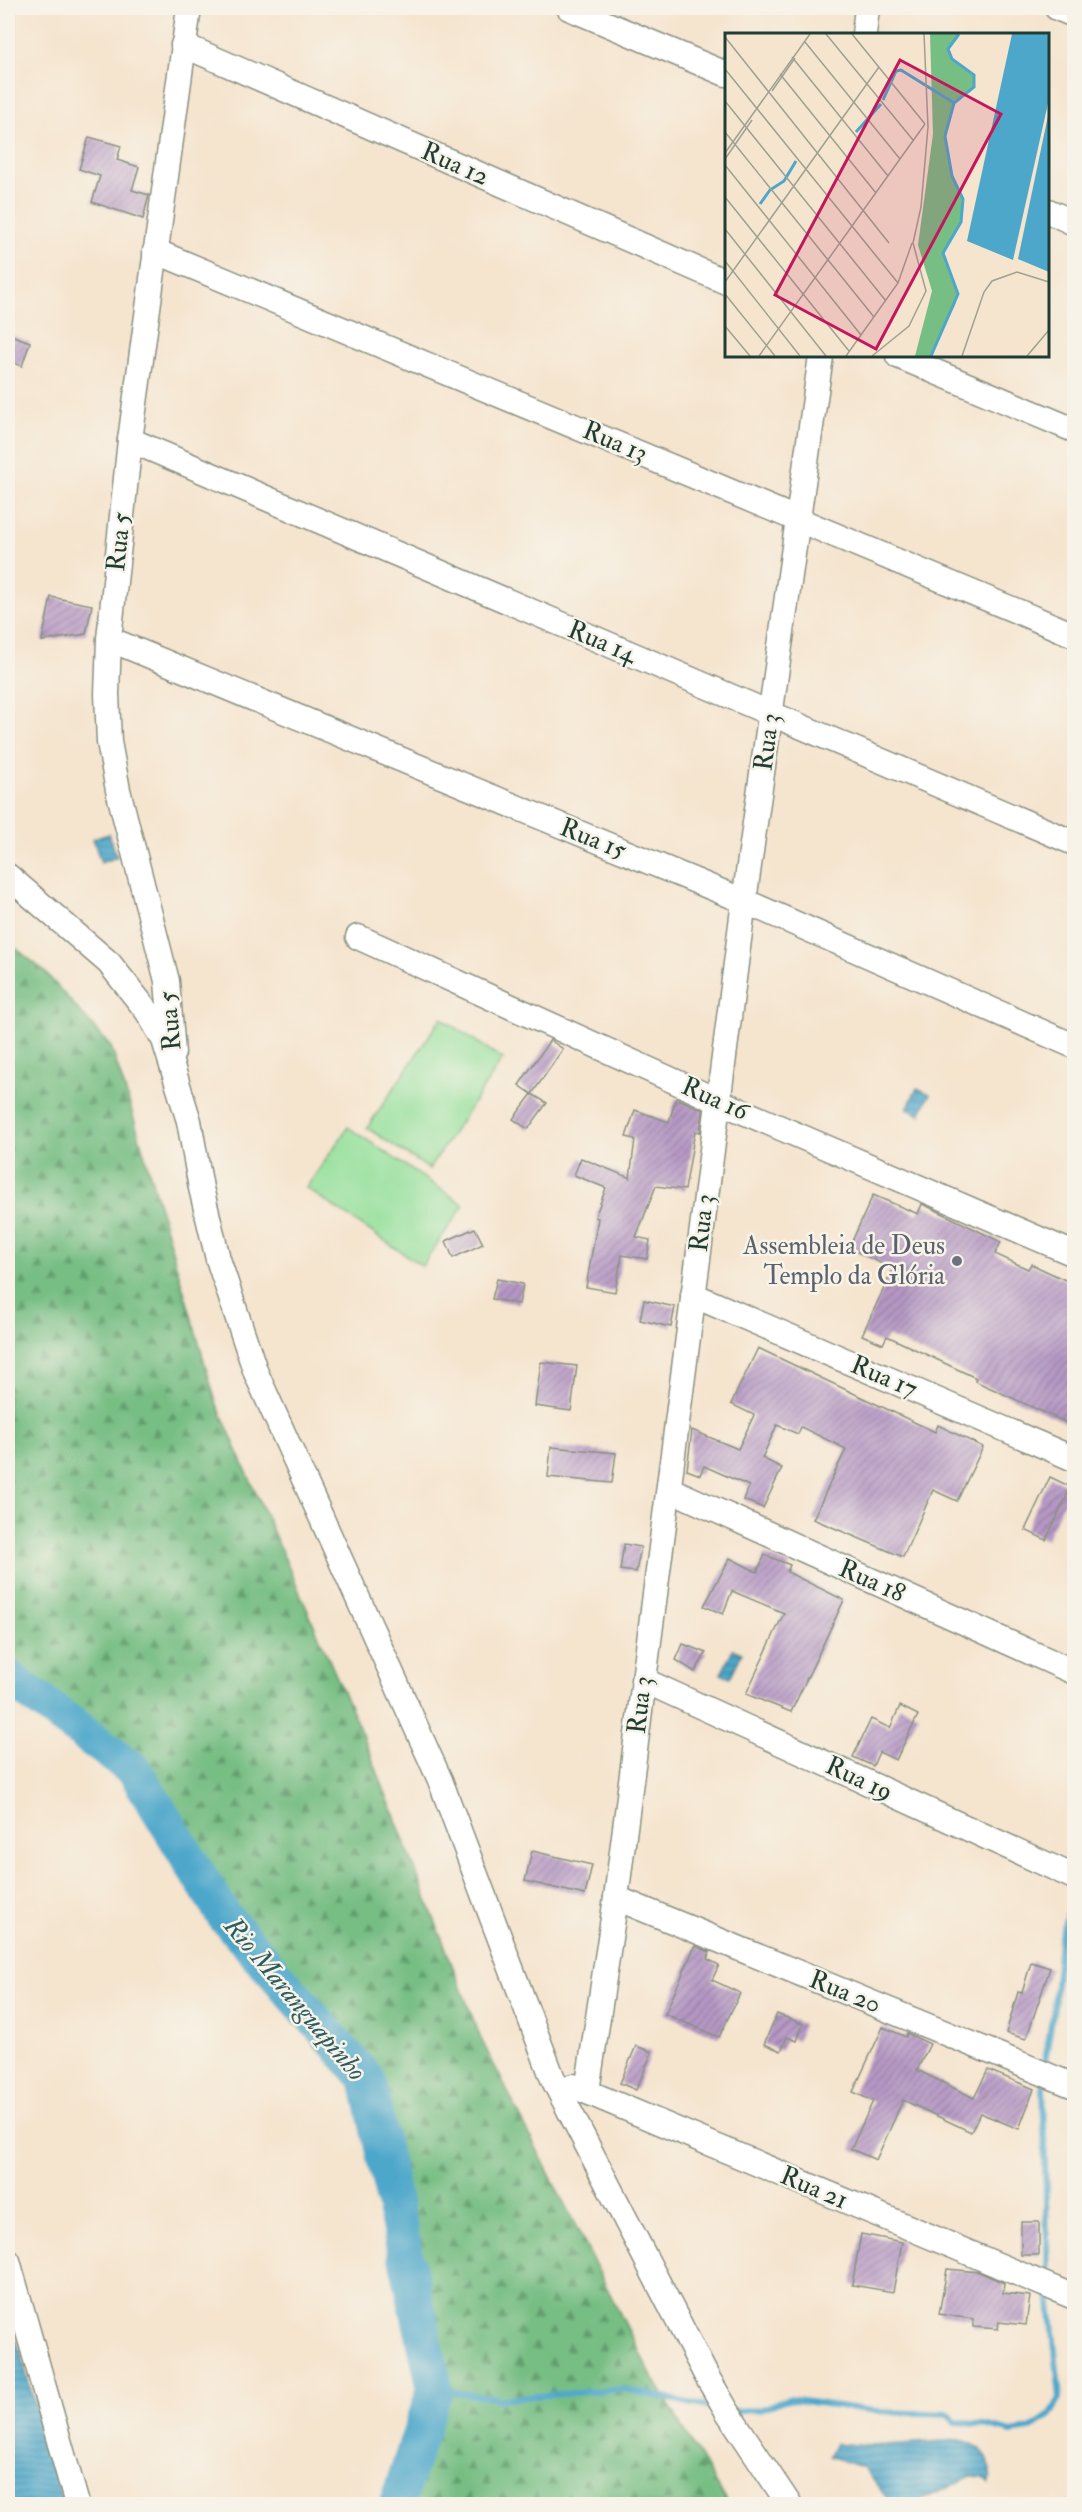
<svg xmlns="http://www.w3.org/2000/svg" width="1082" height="2512" font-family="'IM FELL Double Pica',serif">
<defs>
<pattern id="forest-firs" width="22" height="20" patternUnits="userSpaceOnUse" patternTransform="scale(1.5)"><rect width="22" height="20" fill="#77be84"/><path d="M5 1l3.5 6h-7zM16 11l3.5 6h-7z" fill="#619c6d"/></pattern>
<pattern id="water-rules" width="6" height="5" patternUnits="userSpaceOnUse" patternTransform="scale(1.5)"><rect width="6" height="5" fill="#4da7cb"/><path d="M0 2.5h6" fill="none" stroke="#3f89a6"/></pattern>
<pattern id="building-hatch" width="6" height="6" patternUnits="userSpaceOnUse" patternTransform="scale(1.5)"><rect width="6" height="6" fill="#b698c5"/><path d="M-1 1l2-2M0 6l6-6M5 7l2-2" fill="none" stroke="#937da1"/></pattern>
</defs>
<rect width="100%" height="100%" fill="#f7f3e8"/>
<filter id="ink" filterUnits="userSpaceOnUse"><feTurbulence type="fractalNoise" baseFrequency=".0167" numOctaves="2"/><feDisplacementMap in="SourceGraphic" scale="12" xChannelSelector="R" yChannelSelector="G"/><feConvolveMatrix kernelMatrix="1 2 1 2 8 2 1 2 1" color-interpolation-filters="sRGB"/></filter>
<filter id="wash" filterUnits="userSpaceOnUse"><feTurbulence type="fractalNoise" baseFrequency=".008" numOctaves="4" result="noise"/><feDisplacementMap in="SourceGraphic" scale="24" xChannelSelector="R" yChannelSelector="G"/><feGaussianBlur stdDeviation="1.35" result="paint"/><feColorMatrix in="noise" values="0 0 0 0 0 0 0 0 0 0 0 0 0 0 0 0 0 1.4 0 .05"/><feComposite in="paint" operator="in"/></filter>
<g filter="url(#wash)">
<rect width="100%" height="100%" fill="#f5e4ce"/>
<!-- green -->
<g fill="#94e09c" stroke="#5a8e68" stroke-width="1.5">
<path d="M 441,1018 L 503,1059 L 429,1169 L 367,1128 Z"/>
<path d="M 348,1127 L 464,1205 L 422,1266 L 306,1188 Z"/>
</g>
<!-- forest -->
<path fill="url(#forest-firs)" stroke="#4b7e5c" stroke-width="1.5" d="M 8,942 L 43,970 L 111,1047 L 130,1105 L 216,1402 L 368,1748 L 481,2039 L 648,2369 L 728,2504 L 397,2504 L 435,2389 L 367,2079 L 224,1916 L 135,1771 L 8,1677 Z"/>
<!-- water -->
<g fill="url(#water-rules)" stroke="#367280" stroke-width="1.5">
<path d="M 109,834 L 117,857 L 101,863 L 93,839 Z"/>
<path d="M 917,1088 L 930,1094 L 920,1115 L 907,1109 Z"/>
<path d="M 733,1649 L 742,1653 L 730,1678 L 721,1674 Z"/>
<path d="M 8,2308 L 63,2504 L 8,2504 Z"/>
<path d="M 960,2440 C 983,2444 994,2460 989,2483 L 983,2477 L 971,2476 C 952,2485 908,2512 889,2501 L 864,2468 L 829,2456 L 835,2443 L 871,2446 Z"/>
</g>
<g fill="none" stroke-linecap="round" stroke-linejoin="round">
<!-- stream -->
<g stroke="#4da7cb" stroke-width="6">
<path d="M 1044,2067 L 1054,2007 L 1060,1940 L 1074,1891"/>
<path d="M 1043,2081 L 1048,2280"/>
<path d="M 435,2389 L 499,2399 L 623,2389 L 717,2409"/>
<path d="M 733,2411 L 758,2410 L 788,2399 L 882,2412 L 949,2414 L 955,2422 L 985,2425 L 1011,2432 L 1030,2429 L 1050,2415 L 1060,2398 L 1049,2293"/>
</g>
<!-- river -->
<path stroke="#4da7cb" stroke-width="36" d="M 8,1677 L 135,1771 L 224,1916 L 367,2079 L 435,2389 L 397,2504"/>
</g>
<g id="blocks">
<!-- building -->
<g fill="url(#building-hatch)">
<path d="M 89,137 L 121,146 L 117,160 L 139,167 L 132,190 L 149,195 L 143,219 L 92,202 L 100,176 L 79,169 Z"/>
<path d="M 8,334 L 30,342 L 22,366 L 8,361 Z"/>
<path d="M 51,597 L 92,605 L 86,634 L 42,641 Z"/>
<path d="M 550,1040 L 563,1049 L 532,1094 L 519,1085 Z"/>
<path d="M 532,1094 L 547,1103 L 528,1129 L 513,1119 Z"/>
<path d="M 676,1098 L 703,1110 L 700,1132 L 695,1131 L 685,1190 L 656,1186 L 636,1237 L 650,1240 L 647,1259 L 622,1255 L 615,1292 L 586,1287 L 598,1218 L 595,1217 L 606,1188 L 574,1175 L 581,1158 L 630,1178 L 635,1139 L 626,1137 L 635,1110 L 669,1122 Z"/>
<path d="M 873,1195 L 918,1214 L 922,1204 L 944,1214 L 1001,1242 L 995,1254 L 1028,1269 L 1031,1264 L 1074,1284 L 1074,1426 L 975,1381 L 976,1378 L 887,1336 L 883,1344 L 862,1335 L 893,1269 L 849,1248 Z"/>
<path d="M 475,1228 L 483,1244 L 453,1258 L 446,1241 Z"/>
<path d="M 497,1279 L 523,1284 L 519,1304 L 492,1299 Z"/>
<path d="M 644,1300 L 675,1307 L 671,1327 L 640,1320 Z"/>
<path d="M 758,1348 L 935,1432 L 938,1425 L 983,1447 L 957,1501 L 933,1490 L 903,1557 L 813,1519 L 846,1449 L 801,1427 L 798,1434 L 777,1425 L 762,1458 L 782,1468 L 763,1508 L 744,1500 L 749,1486 L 704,1466 L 700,1475 L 687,1470 L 692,1430 L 738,1449 L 754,1415 L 731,1404 Z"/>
<path d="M 541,1362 L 577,1366 L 571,1411 L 535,1406 Z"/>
<path d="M 551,1447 L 616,1453 L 612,1483 L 548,1477 Z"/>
<path d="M 1050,1477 L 1071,1487 L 1046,1540 L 1025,1530 Z"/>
<path d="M 624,1544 L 641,1547 L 636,1572 L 620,1570 Z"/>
<path d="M 765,1555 L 790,1565 L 787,1572 L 844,1600 L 791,1712 L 746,1694 L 784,1613 L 732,1591 L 723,1614 L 704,1606 L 730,1558 L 757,1572 Z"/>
<path d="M 683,1644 L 706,1653 L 695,1672 L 676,1660 Z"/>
<path d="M 900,1706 L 918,1715 L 896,1760 L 879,1752 L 873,1766 L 853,1757 L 871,1719 L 890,1728 Z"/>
<path d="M 532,1851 L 592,1865 L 585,1895 L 525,1881 Z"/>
<path d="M 695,1946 L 710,1952 L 707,1959 L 719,1965 L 712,1980 L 740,1993 L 719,2037 L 665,2014 Z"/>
<path d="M 1031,1962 L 1050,1968 L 1026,2039 L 1006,2033 L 1018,1992 L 1022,1993 Z"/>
<path d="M 777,2014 L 803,2024 L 797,2041 L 787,2037 L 781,2051 L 764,2044 Z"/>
<path d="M 883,2027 L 906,2037 L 907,2033 L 930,2044 L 917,2070 L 974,2098 L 988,2070 L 1034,2089 L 1019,2129 L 980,2113 L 971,2132 L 903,2100 L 876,2160 L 851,2149 L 873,2101 L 853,2092 Z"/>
<path d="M 636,2046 L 652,2052 L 636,2090 L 620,2083 Z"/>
<rect x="1021" y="2222" width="18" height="33"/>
<path d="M 861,2234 L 902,2242 L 893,2292 L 852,2285 Z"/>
<path d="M 947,2269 L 979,2272 L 1004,2283 L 1003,2293 L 1030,2296 L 1026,2325 L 999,2322 L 998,2329 L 973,2327 L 973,2319 L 939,2314 Z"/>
</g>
</g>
</g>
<g filter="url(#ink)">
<use href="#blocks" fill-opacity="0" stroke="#8a9081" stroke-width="1.5"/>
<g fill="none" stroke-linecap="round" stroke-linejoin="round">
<defs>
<g id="minor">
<path d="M 569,8 L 726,74"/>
<path d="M 1057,8 L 1074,15"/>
<path d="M 864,34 L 867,8"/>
<path d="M 183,45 L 726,282"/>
<path d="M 1048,211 L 1074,223"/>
<path d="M 155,251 L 1074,635"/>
<path d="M 898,356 L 1074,430"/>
<path d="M 130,440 L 1074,843"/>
<path d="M 109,639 L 744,901 L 1074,1046"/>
<path d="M 8,876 L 109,963 L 147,1011 L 164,1040 L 189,1121 L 201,1188 L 218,1259 L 256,1373 L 440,1780 L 553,2079 L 706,2375 L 727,2411 L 789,2504"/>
<path d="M 358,937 L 718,1101 L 1074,1254"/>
<path d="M 173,1053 L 167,981 L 118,790 L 109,742 L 107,694 L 109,639 L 130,440 L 189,8"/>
<path d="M 693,1295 L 1074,1459"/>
<path d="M 669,1489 L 1074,1672"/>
<path d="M 643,1680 L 1074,1877"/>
<path d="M 616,1898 L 1074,2086"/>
<path d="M 573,2086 L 1074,2297"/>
<path d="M 587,2091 L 616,1898 L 744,901 L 821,356"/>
<path d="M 8,2261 L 77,2504"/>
</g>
</defs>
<!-- minor casing -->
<use href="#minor" stroke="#8a9081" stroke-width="27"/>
<!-- minor -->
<use href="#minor" stroke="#fff" stroke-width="24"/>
</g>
</g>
<!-- markers -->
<circle fill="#6b7280" stroke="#f7f3e8" stroke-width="2" cx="957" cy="1261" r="6"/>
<g text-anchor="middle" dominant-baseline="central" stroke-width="5" stroke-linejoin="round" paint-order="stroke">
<!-- street labels -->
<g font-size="26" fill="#1f3d34" stroke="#f7f3e8">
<text transform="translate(455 164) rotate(24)">Rua 12</text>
<text transform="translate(615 442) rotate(23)">Rua 13</text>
<text transform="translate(119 542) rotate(-84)">Rua 5</text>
<text transform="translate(602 642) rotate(23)">Rua 14</text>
<text transform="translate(767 742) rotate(-82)">Rua 3</text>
<text transform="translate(593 839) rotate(22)">Rua 15</text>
<text transform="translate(170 1021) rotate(-95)">Rua 5</text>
<text transform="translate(715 1099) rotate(24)">Rua 16</text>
<text transform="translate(702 1223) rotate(-83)">Rua 3</text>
<text transform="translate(884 1377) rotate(23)">Rua 17</text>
<text transform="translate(872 1581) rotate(24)">Rua 18</text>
<text transform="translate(640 1705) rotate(-83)">Rua 3</text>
<text transform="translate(859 1779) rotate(25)">Rua 19</text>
<text transform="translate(845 1992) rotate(22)">Rua 20</text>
<text transform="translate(814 2188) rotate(23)">Rua 21</text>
</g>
<!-- worship labels -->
<g font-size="26" fill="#5b616d" stroke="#f7f3e8" text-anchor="end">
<text x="945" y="1246">Assembleia de Deus<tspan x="945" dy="30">Templo da Glória</tspan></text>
</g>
<!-- water labels -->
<g font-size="27" font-style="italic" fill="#2d5d61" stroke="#f7f3e8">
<text transform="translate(295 1999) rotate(50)">Rio Maranguapinho</text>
</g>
</g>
<!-- overview -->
<g transform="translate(725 33)">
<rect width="324" height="324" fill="#f5e4ce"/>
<path d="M 205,1 L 234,1 L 223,16 L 227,26 L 249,42 L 249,54 L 229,70 L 220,103 L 227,143 L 238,166 L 236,189 L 218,220 L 233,261 L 230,272 L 206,323 L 190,323 L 207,258 L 193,212 L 208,101 Z" fill="#77be84"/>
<path d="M 287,1 L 324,1 L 324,66 L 288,227 L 242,208 ZM 324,78 L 324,239 L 293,226 Z" fill="#4da7cb"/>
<path fill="none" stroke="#4da7cb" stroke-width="3" d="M 158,67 L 171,38 L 176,37 L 229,70M 131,99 L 156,71M 35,171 L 45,157 L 59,148 L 71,128M 206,323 L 233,261 L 218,220 L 236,189 L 238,166 L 227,143 L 220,103 L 229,70 L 249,54 L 249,42 L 227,26 L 223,16 L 234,1"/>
<path fill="none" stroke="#9fa190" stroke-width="1.5" d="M 101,1 L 188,107M 127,1 L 200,91M 0,4 L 164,210M 80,9 L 175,126M 67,24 L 163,143M 0,36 L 173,250M 55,41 L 151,160M 47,58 L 70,25M 0,68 L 161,268M 0,99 L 149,284M 0,120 L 85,1M 0,126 L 27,87M 0,132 L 136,302M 0,164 L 124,318M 0,196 L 101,323M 0,228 L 75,323M 0,249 L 154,34M 0,261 L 50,323M 0,293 L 25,323M 34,323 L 200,91M 121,323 L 173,250 L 187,210M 147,323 L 184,293 L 201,258 L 188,210 L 196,174 L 203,94 L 199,1M 237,323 L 259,259 L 267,248 L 292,239 L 324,249M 302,323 L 324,297"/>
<path fill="#c2185b" fill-opacity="0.15" stroke="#c2185b" stroke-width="3" d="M 175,27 L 276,81 L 151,316 L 50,262 Z"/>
<rect width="324" height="324" fill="none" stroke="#1f3d34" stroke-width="3"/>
</g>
<!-- margin -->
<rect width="1082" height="2512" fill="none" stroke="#f7f3e8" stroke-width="30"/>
</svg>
